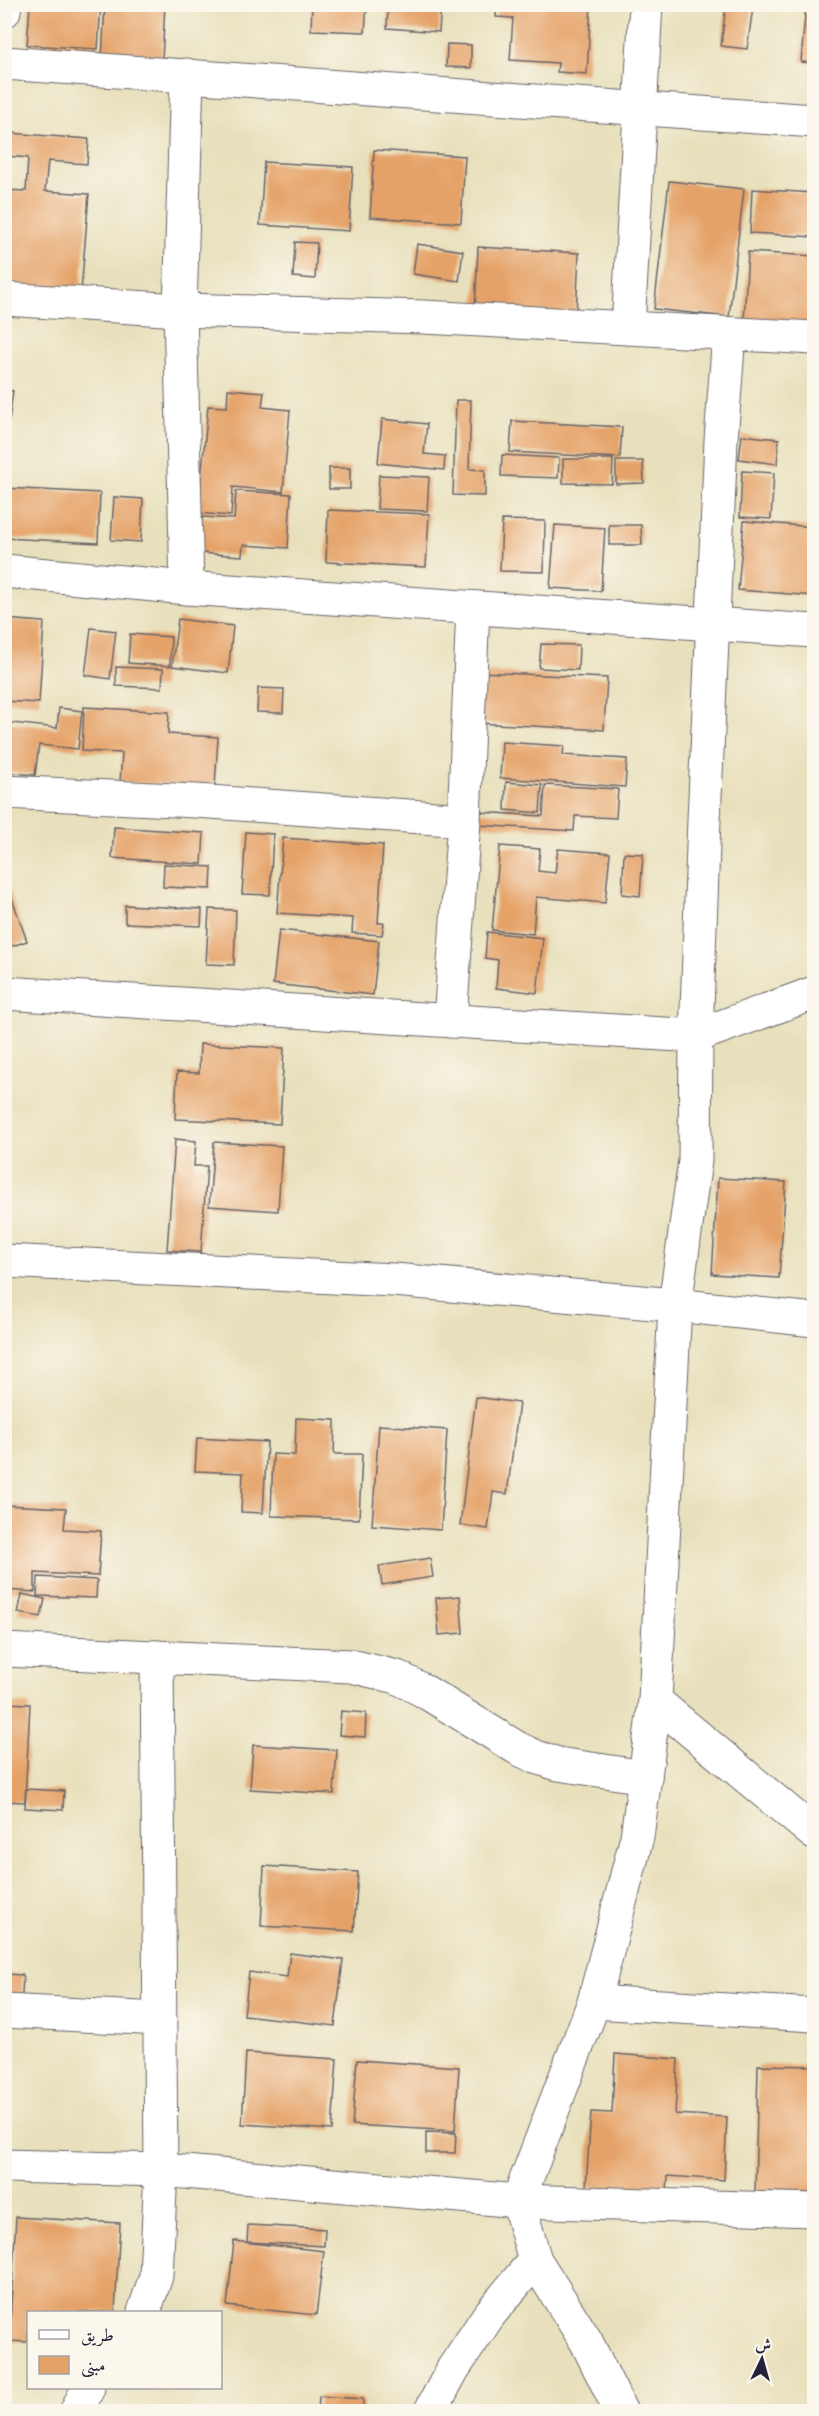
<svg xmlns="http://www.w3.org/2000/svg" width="819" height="2416" font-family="'Gentium Book Plus',Amiri,serif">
<rect width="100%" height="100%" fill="#fbf7ec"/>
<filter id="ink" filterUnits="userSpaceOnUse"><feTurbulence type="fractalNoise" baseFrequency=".0167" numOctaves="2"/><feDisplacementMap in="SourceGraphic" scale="12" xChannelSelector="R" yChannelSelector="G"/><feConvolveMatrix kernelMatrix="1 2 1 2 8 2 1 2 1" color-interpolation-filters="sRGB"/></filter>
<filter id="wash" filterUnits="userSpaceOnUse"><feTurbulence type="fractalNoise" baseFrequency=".008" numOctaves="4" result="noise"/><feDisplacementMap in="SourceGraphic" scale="24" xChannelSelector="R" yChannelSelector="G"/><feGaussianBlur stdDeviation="1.35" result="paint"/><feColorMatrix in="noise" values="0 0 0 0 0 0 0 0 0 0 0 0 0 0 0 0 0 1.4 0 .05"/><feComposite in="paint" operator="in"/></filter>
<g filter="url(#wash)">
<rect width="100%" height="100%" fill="#e8e0bc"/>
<g id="blocks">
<!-- building -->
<g fill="#e5a267">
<path d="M 30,4 L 101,4 L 98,49 L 27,45 Z"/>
<path d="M 105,4 L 165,4 L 162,62 L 102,59 Z"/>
<path d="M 312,4 L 367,4 L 365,32 L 311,30 Z"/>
<path d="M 388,4 L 441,4 L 439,32 L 387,28 Z"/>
<path d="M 497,4 L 591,4 L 587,74 L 557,72 L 558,63 L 510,60 L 513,18 L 496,17 Z"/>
<path d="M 806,4 L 814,4 L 814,63 L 801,62 Z"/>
<path d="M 726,5 L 753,7 L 747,49 L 721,46 Z"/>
<path d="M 447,44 L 471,45 L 471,68 L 446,67 Z"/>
<path d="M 10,133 L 89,139 L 87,164 L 48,161 L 45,191 L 89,194 L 81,292 L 4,286 L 4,190 L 26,191 L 28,158 L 8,156 Z"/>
<path d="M 374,150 L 465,156 L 461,223 L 370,217 Z"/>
<path d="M 264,162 L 353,167 L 349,231 L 260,225 Z"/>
<path d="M 669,181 L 744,189 L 729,317 L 654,309 Z"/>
<path d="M 752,189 L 814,193 L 814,237 L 750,233 Z"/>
<path d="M 295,242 L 317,243 L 315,279 L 293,277 Z"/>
<path d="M 417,244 L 463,251 L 459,281 L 413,274 Z"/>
<path d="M 478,247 L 579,253 L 576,316 L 475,311 Z"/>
<path d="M 748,252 L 814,256 L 812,343 L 743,338 Z"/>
<path d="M 228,389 L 264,392 L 262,407 L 290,410 L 283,492 L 233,487 L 231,516 L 198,513 L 208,406 L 227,407 Z"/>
<path d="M 4,390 L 13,391 L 9,420 L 4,419 Z"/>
<path d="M 456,400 L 471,400 L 469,469 L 485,470 L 485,496 L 453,495 Z"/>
<path d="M 382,419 L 427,424 L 424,454 L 445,456 L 444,470 L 378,463 Z"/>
<path d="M 512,421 L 622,427 L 620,458 L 510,452 Z"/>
<path d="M 742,435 L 779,439 L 777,464 L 739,459 Z"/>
<path d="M 502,455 L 559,458 L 558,478 L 501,476 Z"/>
<path d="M 563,459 L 613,459 L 612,484 L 563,483 Z"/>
<path d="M 616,461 L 643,461 L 644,483 L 616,484 Z"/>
<rect x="329" y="468" width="21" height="21"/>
<path d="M 742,471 L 774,473 L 771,519 L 740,517 Z"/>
<path d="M 379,475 L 429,477 L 427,511 L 377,509 Z"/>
<path d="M 4,488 L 100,493 L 98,543 L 4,538 Z"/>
<path d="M 236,491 L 291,494 L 288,548 L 243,545 L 242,556 L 200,553 L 202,517 L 234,519 Z"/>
<path d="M 114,497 L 143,499 L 141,542 L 111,540 Z"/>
<path d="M 328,510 L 429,514 L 426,567 L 326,562 Z"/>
<path d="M 502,520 L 545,521 L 544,572 L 500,571 Z"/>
<path d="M 744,521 L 814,527 L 814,596 L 738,590 Z"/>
<path d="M 555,525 L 605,528 L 601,591 L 550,588 Z"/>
<path d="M 609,525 L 641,525 L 642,545 L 609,545 Z"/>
<path d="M 4,619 L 44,622 L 39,703 L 4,701 Z"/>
<path d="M 178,619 L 233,626 L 228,673 L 172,666 Z"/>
<path d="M 91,628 L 116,631 L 110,679 L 85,675 Z"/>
<path d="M 130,634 L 171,637 L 170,666 L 128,663 Z"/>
<path d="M 541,644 L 579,645 L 578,670 L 539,668 Z"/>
<path d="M 116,667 L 163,669 L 162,688 L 116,686 Z"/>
<path d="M 480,672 L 607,678 L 604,730 L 477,723 Z"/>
<path d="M 258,688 L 284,689 L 283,713 L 257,712 Z"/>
<path d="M 84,707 L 169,712 L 168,734 L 218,737 L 215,787 L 120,782 L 122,753 L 82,751 Z"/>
<path d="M 59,708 L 82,711 L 78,749 L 39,745 L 35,775 L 4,772 L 4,722 L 57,728 Z"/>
<path d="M 502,742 L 564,746 L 563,755 L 627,759 L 625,787 L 500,778 Z"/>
<path d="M 506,782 L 542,785 L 540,813 L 505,810 Z"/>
<path d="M 545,785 L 618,789 L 616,818 L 575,816 L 574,831 L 478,825 L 479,812 L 543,816 Z"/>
<path d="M 114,827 L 204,833 L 202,864 L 112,858 Z"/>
<path d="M 246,832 L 273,834 L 270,895 L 242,894 Z"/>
<path d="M 283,838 L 383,845 L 378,923 L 384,923 L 382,935 L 352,933 L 353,918 L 277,913 Z"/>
<path d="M 500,846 L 540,849 L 538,871 L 555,873 L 558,849 L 610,853 L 605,903 L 536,897 L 533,934 L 492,930 Z"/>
<path d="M 624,853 L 643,854 L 640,896 L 622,894 Z"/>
<path d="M 164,864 L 212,867 L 211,889 L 163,887 Z"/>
<path d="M 4,876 L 27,941 L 4,949 Z"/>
<path d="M 125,905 L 202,909 L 201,926 L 125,923 Z"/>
<path d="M 209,909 L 236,910 L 234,965 L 206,964 Z"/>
<path d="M 279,930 L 379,941 L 373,995 L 273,984 Z"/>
<path d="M 487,932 L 543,938 L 537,993 L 496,988 L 498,960 L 485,958 Z"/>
<path d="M 200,1044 L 284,1048 L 280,1124 L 175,1119 L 177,1072 L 199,1073 Z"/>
<path d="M 175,1139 L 196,1141 L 194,1166 L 207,1166 L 201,1252 L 167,1250 Z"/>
<path d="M 214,1142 L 282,1146 L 278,1211 L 209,1206 Z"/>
<path d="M 718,1178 L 786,1182 L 779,1278 L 712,1274 Z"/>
<path d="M 476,1397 L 519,1403 L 507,1494 L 493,1492 L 488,1529 L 460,1525 Z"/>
<path d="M 296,1418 L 335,1420 L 334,1454 L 362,1454 L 359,1519 L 271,1516 L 273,1454 L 295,1455 Z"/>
<path d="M 379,1425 L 447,1430 L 441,1530 L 372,1525 Z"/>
<path d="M 197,1438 L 267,1442 L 263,1513 L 241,1512 L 243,1473 L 195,1471 Z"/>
<path d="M 4,1505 L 66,1508 L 64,1529 L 101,1531 L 98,1576 L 35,1573 L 35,1592 L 4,1590 Z"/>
<path d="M 430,1558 L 433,1577 L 382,1585 L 379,1566 Z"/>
<path d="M 38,1577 L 97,1580 L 96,1598 L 37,1596 Z"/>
<path d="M 22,1594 L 45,1599 L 41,1617 L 18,1613 Z"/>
<path d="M 460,1596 L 463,1633 L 439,1635 L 436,1598 Z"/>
<path d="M 4,1703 L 30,1704 L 25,1802 L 4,1801 Z"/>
<path d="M 341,1711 L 366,1713 L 365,1737 L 339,1735 Z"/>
<path d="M 253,1745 L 337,1750 L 334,1794 L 250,1789 Z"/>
<path d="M 26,1789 L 64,1791 L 63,1810 L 25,1808 Z"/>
<path d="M 264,1866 L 358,1872 L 354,1931 L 261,1926 Z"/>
<path d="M 290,1953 L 343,1960 L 335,2026 L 244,2015 L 249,1972 L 287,1977 Z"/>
<path d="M 4,1974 L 23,1975 L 21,2014 L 4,2013 Z"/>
<path d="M 246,2053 L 337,2059 L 332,2130 L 242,2124 Z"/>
<path d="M 615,2054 L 678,2059 L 675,2114 L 727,2117 L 724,2180 L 668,2176 L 667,2193 L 586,2187 L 591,2112 L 612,2113 Z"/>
<path d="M 357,2060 L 459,2067 L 455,2131 L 352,2125 Z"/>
<path d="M 758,2065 L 814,2066 L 814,2193 L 755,2192 Z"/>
<path d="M 426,2132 L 456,2133 L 455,2153 L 426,2153 Z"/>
<path d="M 16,2217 L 120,2223 L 115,2312 L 28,2312 L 28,2342 L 9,2341 Z"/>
<path d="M 248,2225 L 325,2229 L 324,2246 L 247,2242 Z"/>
<path d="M 234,2241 L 324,2251 L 316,2315 L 227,2306 Z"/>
<path d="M 4,2299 L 9,2299 L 6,2353 L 4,2353 Z"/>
<path d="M 319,2396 L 363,2399 L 363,2412 L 318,2412 Z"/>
</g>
</g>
</g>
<g filter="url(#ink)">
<use href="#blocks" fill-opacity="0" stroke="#676468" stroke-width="1.5"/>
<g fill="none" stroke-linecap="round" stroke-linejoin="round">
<defs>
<g id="minor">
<path d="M 4,11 L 5,4"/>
<path d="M 4,63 L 814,121"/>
<path d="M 187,75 L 180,310 L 187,588"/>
<path d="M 4,299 L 180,310 L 424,317 L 814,338"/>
<path d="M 628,328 L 646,4"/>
<path d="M 4,571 L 187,588 L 814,631"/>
<path d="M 4,792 L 196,801 L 464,820"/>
<path d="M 4,993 L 696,1036 L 814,993"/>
<path d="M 450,1021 L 464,820 L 473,608"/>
<path d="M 4,1261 L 394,1280 L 675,1305 L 814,1320"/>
<path d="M 4,1650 L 351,1666 L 397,1677 L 424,1691 L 517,1748 L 536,1757 L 558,1764 L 645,1777"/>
<path d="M 655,1701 L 814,1833"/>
<path d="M 594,2002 L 814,2015"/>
<path d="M 4,2011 L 160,2019"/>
<path d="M 4,2166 L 161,2170 L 518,2201 L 814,2210"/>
<path d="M 144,2312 L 156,2276 L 161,2170 L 157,1657"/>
<path d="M 76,2412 L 88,2388"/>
<path d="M 430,2412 L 453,2369 L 489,2315 L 535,2260"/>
<path d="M 621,2412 L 586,2341 L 535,2260 L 518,2201 L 594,2002 L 637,1837 L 655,1701 L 675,1305 L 695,1161 L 696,1036 L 704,819 L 721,440 L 729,334"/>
</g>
</defs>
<!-- minor casing -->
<use href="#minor" stroke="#676468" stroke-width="35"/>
<!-- minor -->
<use href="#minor" stroke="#fff" stroke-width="33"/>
</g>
</g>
<!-- margin -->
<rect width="819" height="2416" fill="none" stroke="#fbf7ec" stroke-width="24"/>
<!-- legend -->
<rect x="27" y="2311" width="195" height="78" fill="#fbf7ec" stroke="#a4a2a5" stroke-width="1.5"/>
<rect x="39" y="2330" width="30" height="9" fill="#ffffff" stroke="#a4a2a5" stroke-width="1.5"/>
<text x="81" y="2341" font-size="18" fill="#22223b">طريق</text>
<rect x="39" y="2356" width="30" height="18" fill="#e5a267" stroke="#a4a2a5" stroke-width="1.5"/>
<text x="81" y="2371" font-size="18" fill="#22223b">مبنى</text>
<!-- north arrow -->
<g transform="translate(762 2359) rotate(5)" stroke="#fbf7ec" stroke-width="4.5" paint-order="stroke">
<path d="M0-4.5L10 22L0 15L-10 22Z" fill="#22223b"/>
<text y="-9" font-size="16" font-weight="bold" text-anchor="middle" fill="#22223b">ش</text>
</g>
</svg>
